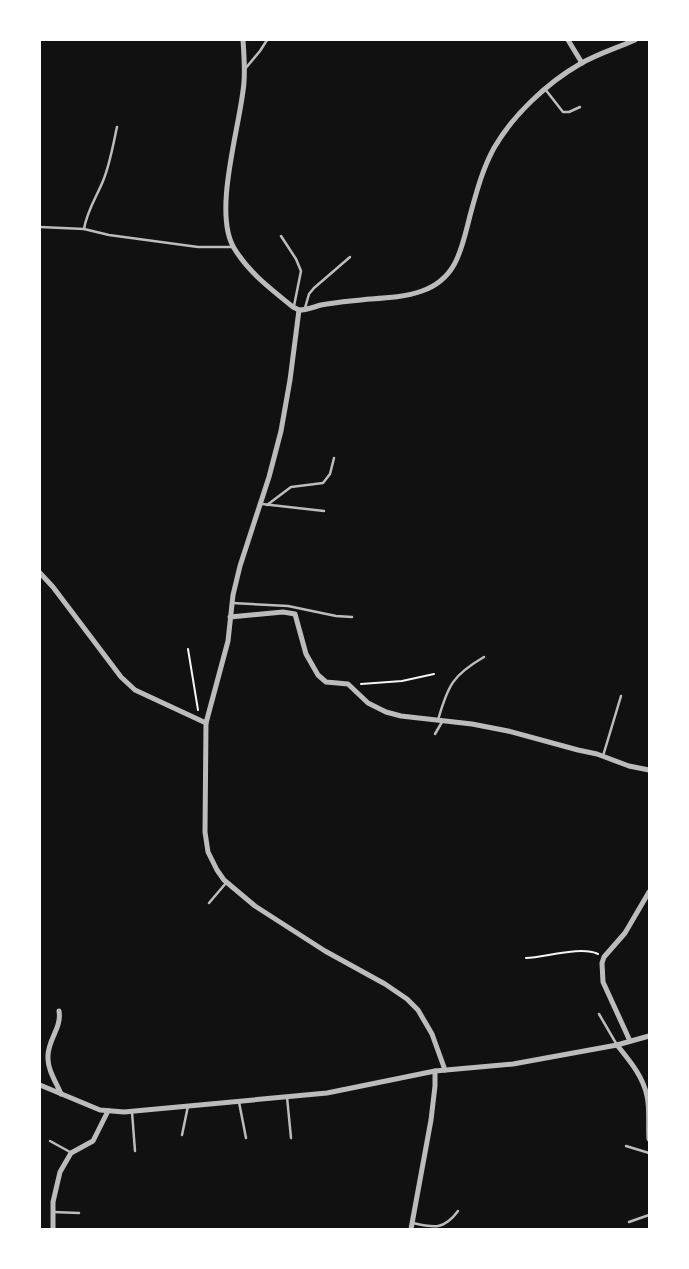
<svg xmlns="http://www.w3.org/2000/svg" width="689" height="1269" font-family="'DejaVu Sans',sans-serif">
<rect width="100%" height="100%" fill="#111"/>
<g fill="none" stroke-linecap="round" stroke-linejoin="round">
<!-- path -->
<g stroke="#f5f5f5" stroke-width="2">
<path d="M 188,649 L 198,710"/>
<path d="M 361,684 L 402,681 L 434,674"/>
<path d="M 526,958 C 546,957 581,946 598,954"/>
</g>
<!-- service -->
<g stroke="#bcbcbc" stroke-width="2.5">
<path d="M 245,69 L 260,51 L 267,40"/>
<path d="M 545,89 L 563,112 L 569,112 L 580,107"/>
<path d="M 40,227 L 84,229 L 109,235 L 198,247 L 233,247"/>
<path d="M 84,229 C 87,211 96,198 103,181 C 110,164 113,145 117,127"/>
<path d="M 281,236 L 296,259 L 301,271 L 294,306"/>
<path d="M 305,308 L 309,294 L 314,288 L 350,257"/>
<path d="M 262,504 L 324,511"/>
<path d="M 267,505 L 291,487 L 323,483 L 330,474 L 334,458"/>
<path d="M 232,603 L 288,606 L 336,616 L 352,617"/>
<path d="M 438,720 C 448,685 453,675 484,657"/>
<path d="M 435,734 L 442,722"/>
<path d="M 603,756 L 621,696"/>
<path d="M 209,903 L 226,883"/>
<path d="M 599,1014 L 617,1045"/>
<path d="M 287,1097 L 291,1138"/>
<path d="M 239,1102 L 246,1138"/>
<path d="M 132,1112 L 135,1151"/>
<path d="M 182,1135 L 188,1106"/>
<path d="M 50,1141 L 70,1152"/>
<path d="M 626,1146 L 649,1153"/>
<path d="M 53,1212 L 79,1213"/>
<path d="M 629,1222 L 649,1215"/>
<path d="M 413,1223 C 434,1228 444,1230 458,1211"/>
</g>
<!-- minor -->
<g stroke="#bcbcbc" stroke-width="5">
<path d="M 568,40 L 582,63"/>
<path d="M 299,310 C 307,310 314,307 321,305 C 337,302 354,301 370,299 C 387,298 406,297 422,291 C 459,278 462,245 471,212 C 477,190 483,168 494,148 C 513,115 547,83 580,64 C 597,54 617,48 635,40"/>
<path d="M 40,573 L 53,587 L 121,677 L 135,690 L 206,723 L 205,832 L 208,852 L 217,870 L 224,880 L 255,906 L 325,951 L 385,984 L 407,999 L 418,1010 L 432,1034 L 445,1070"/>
<path d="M 230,617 L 283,612 L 295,614 L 306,654 L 318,675 L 326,682 L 348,684 L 368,703 L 386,712 L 401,716 L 472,724 L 508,731 L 578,750 L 597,754 L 629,766 L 649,770"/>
<path d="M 206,723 L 228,641 L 233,595 L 240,566 L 269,477 L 281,431 L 290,380 L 299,310 L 293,307 C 271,289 249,273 234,248 C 212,211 241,124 244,82 C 245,68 244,54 243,40"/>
<path d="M 59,1011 C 62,1028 48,1039 48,1056 C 47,1069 56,1082 61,1094"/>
<path d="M 630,1041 L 603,982 L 602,963 L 604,957 L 625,933 L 649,892"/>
<path d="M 617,1045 C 629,1060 643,1076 647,1096 C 650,1109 648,1125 649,1139"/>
<path d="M 40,1085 L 100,1110 L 124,1112 L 327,1093 L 435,1071 L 513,1064 L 617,1045 L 649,1036"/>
<path d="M 53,1229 L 53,1202 L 60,1172 L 71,1153 L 93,1141 L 108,1111"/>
<path d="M 411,1229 L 431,1120 L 435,1086 L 435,1071"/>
</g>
</g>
<!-- border -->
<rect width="689" height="1269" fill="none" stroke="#ffffff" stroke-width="82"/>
</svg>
